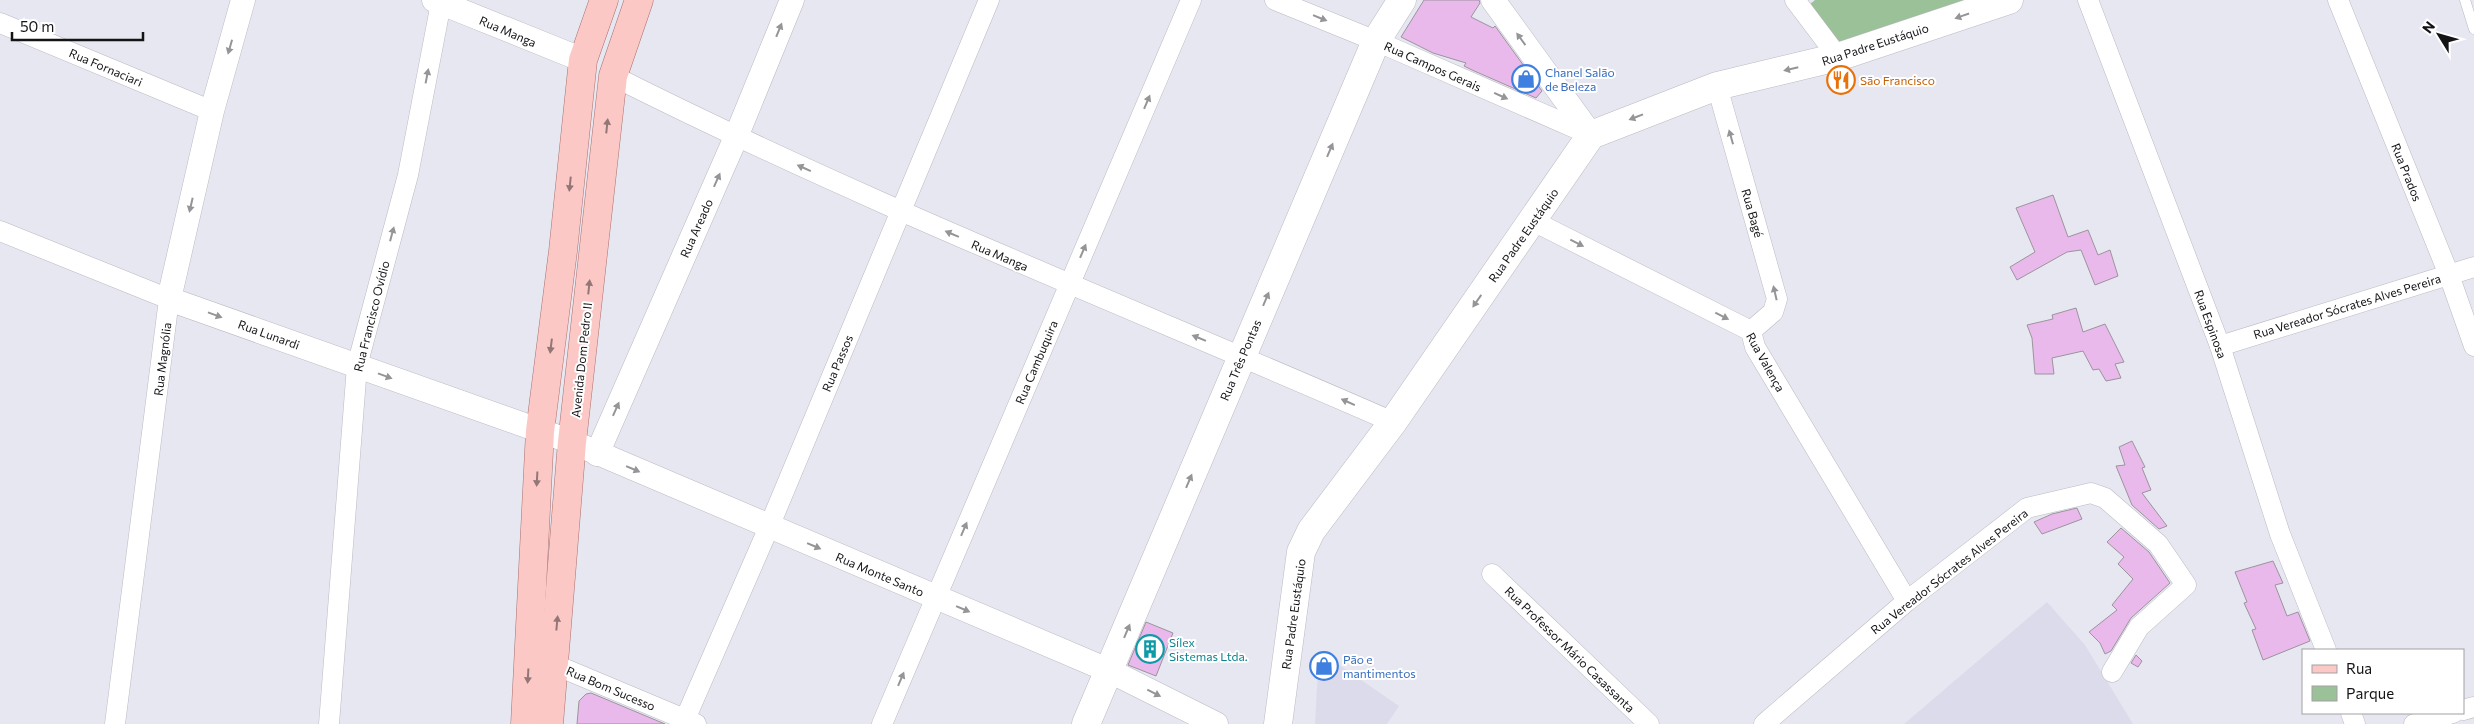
<svg xmlns="http://www.w3.org/2000/svg" width="2474" height="724" font-family="Commissioner,sans-serif">
<rect width="100%" height="100%" fill="#e7e7f1"/>
<!-- built -->
<g fill="#dcdbec">
<path d="M 2047,602 L 2085,645 L 2133,724 L 1904,724 Z"/>
<path d="M 1319,651 L 1399,706 L 1387,724 L 1315,724 Z"/>
</g>
<!-- green -->
<path fill="#9ac198" d="M 1815,0 L 2009,0 L 1838,57 L 1803,10 Z"/>
<!-- building -->
<g fill="#e9b9ec" stroke="#9b949b">
<path d="M 1424,0 L 1479,0 L 1480,3 L 1471,17 L 1493,28 L 1495,26 L 1542,91 L 1536,98 L 1472,70 L 1464,66 L 1466,63 L 1433,53 L 1401,37 Z"/>
<path d="M 2053,195 L 2068,237 L 2088,230 L 2098,255 L 2110,250 L 2118,276 L 2095,285 L 2081,250 L 2067,252 L 2017,280 L 2010,267 L 2035,252 L 2016,208 Z"/>
<path d="M 2076,308 L 2083,332 L 2105,324 L 2124,362 L 2115,364 L 2121,378 L 2106,381 L 2099,369 L 2093,370 L 2083,351 L 2052,358 L 2054,374 L 2035,374 L 2032,338 L 2027,325 L 2053,319 L 2052,315 Z"/>
<path d="M 2132,441 L 2145,467 L 2142,468 L 2151,490 L 2142,493 L 2167,526 L 2159,529 L 2132,505 L 2116,466 L 2125,465 L 2119,447 Z"/>
<path d="M 2077,508 L 2082,519 L 2042,534 L 2034,522 L 2052,514 Z"/>
<path d="M 2121,528 L 2149,552 L 2170,583 L 2131,618 L 2111,651 L 2105,654 L 2100,643 L 2089,632 L 2117,610 L 2112,605 L 2133,579 L 2118,564 L 2124,557 L 2107,542 Z"/>
<path d="M 2273,561 L 2283,583 L 2275,585 L 2287,616 L 2298,612 L 2310,641 L 2263,660 L 2252,630 L 2256,629 L 2244,603 L 2247,602 L 2235,572 Z"/>
<path d="M 1146,622 L 1173,633 L 1156,676 L 1128,665 Z"/>
<path d="M 2136,655 L 2142,661 L 2138,667 L 2131,663 Z"/>
<path d="M 591,693 L 665,724 L 577,724 L 579,701 L 586,694 Z"/>
</g>
<g fill="none" stroke-linecap="round" stroke-linejoin="round">
<defs>
<path id="service" d="M 2465,0 L 2474,29"/>
<g id="minor">
<path d="M 1275,0 L 1376,41 L 1591,135"/>
<path d="M 1795,0 L 1838,57"/>
<path d="M 2088,0 L 2220,346 L 2280,534 L 2326,650"/>
<path d="M 2338,0 L 2449,275 L 2474,346"/>
<path d="M 0,23 L 212,111"/>
<path d="M 613,76 C 867,204 1132,308 1393,422"/>
<path d="M 1717,86 L 1777,299 L 1773,312 L 1751,331"/>
<path d="M 1533,221 L 1751,331"/>
<path d="M 0,231 L 169,299 L 115,724"/>
<path d="M 1751,331 L 1755,347 L 1907,601"/>
<path d="M 2220,346 L 2474,267"/>
<path d="M 1492,574 L 1649,724"/>
<path d="M 553,664 L 696,724"/>
<path d="M 2463,710 L 2474,707"/>
<path d="M 2351,713 L 2355,724"/>
<path d="M 329,724 L 357,366 L 408,175 L 441,3"/>
<path d="M 683,724 L 769,527 L 989,0"/>
<path d="M 882,724 L 1191,0"/>
<path d="M 1764,724 L 1907,601 L 2027,508 L 2091,493 L 2105,498 L 2158,544 L 2186,585 L 2139,627 L 2112,672"/>
<path d="M 2414,724 L 2453,713"/>
</g>
<g id="tertiary">
<path d="M 243,0 L 212,111 L 169,299 L 572,442 L 1110,671 L 1216,724"/>
<path d="M 434,0 L 583,60"/>
<path d="M 1493,0 L 1591,135"/>
<path d="M 597,454 L 736,137 L 792,0"/>
</g>
<g id="secondary">
<path d="M 1086,724 L 1376,41 L 1402,0"/>
<path d="M 1278,724 L 1301,552 L 1311,531 L 1393,422 L 1591,135 L 1717,86 L 1838,57 L 2009,0"/>
</g>
<g id="primary">
<path d="M 525,724 L 540,431 L 563,251 L 583,60 L 604,0"/>
<path d="M 549,724 L 572,442 L 613,76 L 639,0"/>
</g>
</defs>
<!-- service casing -->
<use href="#service" stroke="#babac4" stroke-width="11"/>
<!-- minor casing -->
<use href="#minor" stroke="#babac4" stroke-width="21"/>
<!-- tertiary casing -->
<use href="#tertiary" stroke="#babac4" stroke-width="25"/>
<!-- secondary casing -->
<use href="#secondary" stroke="#babac4" stroke-width="29"/>
<!-- primary casing -->
<use href="#primary" stroke="#a8716f" stroke-width="29"/>
<!-- service -->
<use href="#service" stroke="#fff" stroke-width="10"/>
<!-- minor -->
<use href="#minor" stroke="#fff" stroke-width="20"/>
<!-- tertiary -->
<use href="#tertiary" stroke="#fff" stroke-width="24"/>
<!-- secondary -->
<use href="#secondary" stroke="#fff" stroke-width="28"/>
<!-- primary -->
<use href="#primary" stroke="#fbc8c5" stroke-width="28"/>
</g>
<!-- one-way arrows -->
<defs><path id="oneway-solid" d="M-6-.8H1V-3.2L6.5 0L1 3.2V.8H-6Z" transform="scale(1.25)"/></defs>
<g fill="#959597">
<use href="#oneway-solid" transform="translate(1962 16) rotate(161)"/>
<use href="#oneway-solid" transform="translate(1320 18) rotate(22)"/>
<use href="#oneway-solid" transform="translate(779 30) rotate(-68)"/>
<use href="#oneway-solid" transform="translate(1521 39) rotate(-126)"/>
<use href="#oneway-solid" transform="translate(230 47) rotate(106)"/>
<use href="#oneway-solid" transform="translate(1791 69) rotate(167)"/>
<use href="#oneway-solid" transform="translate(427 76) rotate(-79)"/>
<use href="#oneway-solid" transform="translate(1501 96) rotate(24)"/>
<use href="#oneway-solid" transform="translate(1147 102) rotate(-67)"/>
<use href="#oneway-solid" transform="translate(1636 117) rotate(159)"/>
<use href="#oneway-solid" transform="translate(1731 137) rotate(-106)"/>
<use href="#oneway-solid" transform="translate(1330 150) rotate(-67)"/>
<use href="#oneway-solid" transform="translate(804 168) rotate(-156)"/>
<use href="#oneway-solid" transform="translate(717 180) rotate(-66)"/>
<use href="#oneway-solid" transform="translate(191 205) rotate(103)"/>
<use href="#oneway-solid" transform="translate(392 234) rotate(-75)"/>
<use href="#oneway-solid" transform="translate(952 234) rotate(-157)"/>
<use href="#oneway-solid" transform="translate(1577 243) rotate(27)"/>
<use href="#oneway-solid" transform="translate(1083 251) rotate(-67)"/>
<use href="#oneway-solid" transform="translate(1775 293) rotate(-103)"/>
<use href="#oneway-solid" transform="translate(1266 299) rotate(-67)"/>
<use href="#oneway-solid" transform="translate(1477 301) rotate(125)"/>
<use href="#oneway-solid" transform="translate(215 315) rotate(20)"/>
<use href="#oneway-solid" transform="translate(1722 316) rotate(27)"/>
<use href="#oneway-solid" transform="translate(1199 338) rotate(-158)"/>
<use href="#oneway-solid" transform="translate(385 376) rotate(20)"/>
<use href="#oneway-solid" transform="translate(1348 402) rotate(-156)"/>
<use href="#oneway-solid" transform="translate(616 409) rotate(-66)"/>
<use href="#oneway-solid" transform="translate(633 469) rotate(23)"/>
<use href="#oneway-solid" transform="translate(1189 481) rotate(-67)"/>
<use href="#oneway-solid" transform="translate(964 529) rotate(-67)"/>
<use href="#oneway-solid" transform="translate(814 546) rotate(23)"/>
<use href="#oneway-solid" transform="translate(963 609) rotate(23)"/>
<use href="#oneway-solid" transform="translate(1127 631) rotate(-67)"/>
<use href="#oneway-solid" transform="translate(901 679) rotate(-67)"/>
<use href="#oneway-solid" transform="translate(1154 693) rotate(27)"/>
</g>
<g fill="#937777">
<use href="#oneway-solid" transform="translate(607 126) rotate(-84)"/>
<use href="#oneway-solid" transform="translate(570 184) rotate(96)"/>
<use href="#oneway-solid" transform="translate(589 287) rotate(-84)"/>
<use href="#oneway-solid" transform="translate(551 346) rotate(97)"/>
<use href="#oneway-solid" transform="translate(537 479) rotate(93)"/>
<use href="#oneway-solid" transform="translate(557 623) rotate(-85)"/>
<use href="#oneway-solid" transform="translate(528 676) rotate(93)"/>
</g>
<!-- icons -->
<defs>
<symbol id="shop-ring" viewBox="-11 -11 22 22"><circle r="9.5" fill="#fff" stroke="#3f7fe0" stroke-width="1.5"/><path d="M-5-2.5h2.3a2.7 3.5 0 0 1 5.4 0H5L5.5 6h-11ZM-1.5-2.5h3a1.5 2.3 0 0 0-3 0Z" fill="#3f7fe0"/></symbol>
<symbol id="restaurant-ring" viewBox="-11 -11 22 22"><circle r="9.5" fill="#fff" stroke="#e8710a" stroke-width="1.5"/><path d="M-5-6h1v4h1v-4h1v4h1v-4h1v5L-1.5 .5V6h-2V.5L-5-1ZM5-6V6H3V1.5H1.5Q1.5-4 5-6Z" fill="#e8710a"/></symbol>
<symbol id="building-ring" viewBox="-11 -11 22 22"><circle r="9.5" fill="#fff" stroke="#0f9aa8" stroke-width="1.5"/><path d="M-4-6H4V6H1V3H-1V6H-4ZM-2.5-4.3h1.7v1.8h-1.7ZM.8-4.3h1.7v1.8H.8ZM-2.5-1h1.7V.8h-1.7ZM.8-1h1.7V.8H.8Z" fill="#0f9aa8"/></symbol>
</defs>
<g fill-rule="evenodd">
<use href="#shop-ring" x="1510" y="63" width="32" height="32"/>
<use href="#restaurant-ring" x="1825" y="64" width="32" height="32"/>
<use href="#building-ring" x="1134" y="633" width="32" height="32"/>
<use href="#shop-ring" x="1308" y="650" width="32" height="32"/>
</g>
<g text-anchor="middle" dominant-baseline="central" stroke-width="4" stroke-linejoin="round" paint-order="stroke">
<!-- street labels -->
<g font-size="12" fill="#141417" stroke="#fff">
<text transform="translate(508 31) rotate(23)">Rua Manga</text>
<text transform="translate(1875 44) rotate(-18)">Rua Padre Eustáquio</text>
<text transform="translate(1433 66) rotate(24)">Rua Campos Gerais</text>
<text transform="translate(106 67) rotate(23)">Rua Fornaciari</text>
<text transform="translate(2407 172) rotate(68)">Rua Prados</text>
<text transform="translate(1753 213) rotate(74)">Rua Bagé</text>
<text transform="translate(696 228) rotate(-66)">Rua Areado</text>
<text transform="translate(1523 235) rotate(-55)">Rua Padre Eustáquio</text>
<text transform="translate(1000 255) rotate(23)">Rua Manga</text>
<text transform="translate(2347 306) rotate(-17)">Rua Vereador Sócrates Alves Pereira</text>
<text transform="translate(371 316) rotate(-76)">Rua Francisco Ovídio</text>
<text transform="translate(2211 324) rotate(70)">Rua Espinosa</text>
<text transform="translate(269 334) rotate(20)">Rua Lunardi</text>
<text transform="translate(162 359) rotate(-83)">Rua Magnólia</text>
<text transform="translate(581 360) rotate(-84)">Avenida Dom Pedro II</text>
<text transform="translate(1240 360) rotate(-67)">Rua Três Pontas</text>
<text transform="translate(1036 362) rotate(-67)">Rua Cambuquira</text>
<text transform="translate(1766 362) rotate(61)">Rua Valença</text>
<text transform="translate(837 363) rotate(-67)">Rua Passos</text>
<text transform="translate(1949 571) rotate(-38)">Rua Vereador Sócrates Alves Pereira</text>
<text transform="translate(880 574) rotate(23)">Rua Monte Santo</text>
<text transform="translate(1293 614) rotate(-82)">Rua Padre Eustáquio</text>
<text transform="translate(1570 649) rotate(44)">Rua Professor Mário Casassanta</text>
<text transform="translate(611 688) rotate(23)">Rua Bom Sucesso</text>
</g>
<!-- shop labels -->
<g font-size="12" fill="#366cbe" stroke="#fff" text-anchor="start">
<text x="1545" y="72">Chanel Salão<tspan x="1545" dy="14">de Beleza</tspan></text>
<text x="1343" y="659">Pão e<tspan x="1343" dy="14">mantimentos</tspan></text>
</g>
<!-- food labels -->
<g font-size="12" fill="#c56008" stroke="#fff" text-anchor="start">
<text x="1860" y="80">São Francisco</text>
</g>
<!-- culture labels -->
<g font-size="12" fill="#0d838f" stroke="#fff" text-anchor="start">
<text x="1169" y="642">Sílex<tspan x="1169" dy="14">Sistemas Ltda.</tspan></text>
</g>
</g>
<!-- legend -->
<rect x="2302" y="649" width="162" height="65" fill="#ffffff" stroke="#a1a1a2"/>
<rect x="2312" y="665" width="25" height="8" fill="#fbc8c5" stroke="#a1a1a2"/>
<text x="2346" y="674" font-size="15" fill="#141417">Rua</text>
<rect x="2312" y="686" width="25" height="15" fill="#9ac198" stroke="#a1a1a2"/>
<text x="2346" y="699" font-size="15" fill="#141417">Parque</text>
<!-- north arrow -->
<g transform="translate(2439 35) rotate(307)" stroke="#ffffff" stroke-width="4" paint-order="stroke">
<path d="M0-4L9 19L0 12L-9 19Z" fill="#141417"/>
<text y="-8" font-size="14" font-weight="bold" text-anchor="middle" fill="#141417">N</text>
</g>
<!-- scale -->
<path d="M12 32v8h131v-8" fill="none" stroke="#141417" stroke-width="2.5"/>
<text x="20" y="32" font-size="15" fill="#141417" stroke="#ffffff" stroke-width="4" paint-order="stroke">50 m</text>
</svg>
